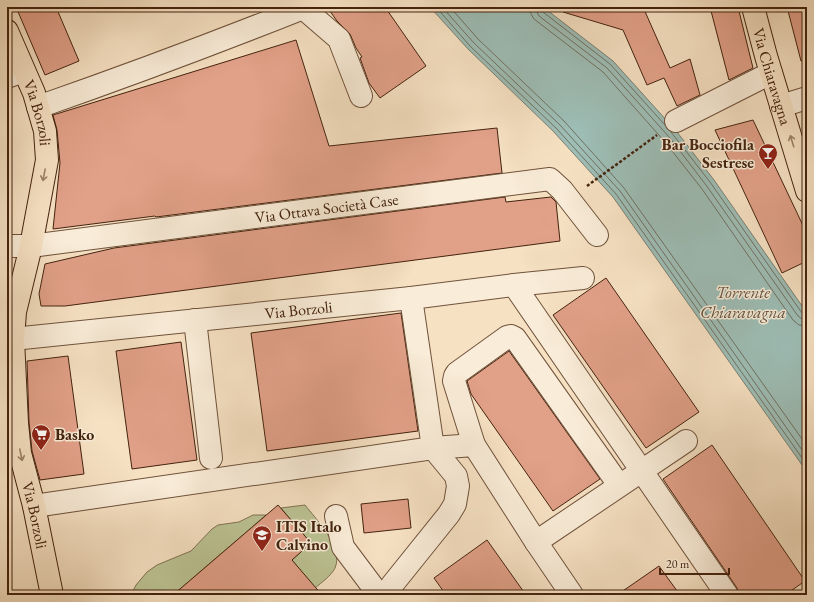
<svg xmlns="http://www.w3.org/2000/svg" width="814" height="602" font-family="'EB Garamond',serif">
<rect width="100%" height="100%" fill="#f6e1c3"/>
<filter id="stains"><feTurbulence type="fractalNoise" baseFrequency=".005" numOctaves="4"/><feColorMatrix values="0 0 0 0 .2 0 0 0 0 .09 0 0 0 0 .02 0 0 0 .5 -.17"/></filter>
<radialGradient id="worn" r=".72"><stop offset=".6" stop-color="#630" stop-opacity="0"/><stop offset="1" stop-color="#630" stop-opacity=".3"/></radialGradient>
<!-- green -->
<g fill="#bcc394" stroke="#807351">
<path d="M 305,505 C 316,519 344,548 335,568 C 331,576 322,582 315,588 L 292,560 L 311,543 L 281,508 Z"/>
<path d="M 253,515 L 266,515 L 173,595 L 131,595 L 136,585 L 147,572 L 157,565 L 191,551 L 212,529 L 218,525 L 239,522 Z"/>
</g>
<!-- water -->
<path fill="#9dbdb5" stroke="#797f72" d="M 430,7 L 543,7 L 613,61 L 677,132 L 714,180 L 807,313 L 807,472 L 613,197 L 553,131 L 468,49 Z"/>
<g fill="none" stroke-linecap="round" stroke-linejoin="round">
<!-- shore -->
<g stroke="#707062" stroke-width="1">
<path d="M 436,7 L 470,46 L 556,128 L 616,194 L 807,465"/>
<path d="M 442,7 L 474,43 L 560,125 L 620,191 L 807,457"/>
<path d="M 450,7 L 478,39 L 564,121 L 624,188 L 807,446"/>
<path d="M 530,7 L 531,14 L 534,19 L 603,72 L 665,142 L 702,189 L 793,320 L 799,325 L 807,326"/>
<path d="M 536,7 L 537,12 L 539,16 L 607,68 L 670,138 L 706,185 L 798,316 L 802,319 L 807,320"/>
<path d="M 541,7 L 543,12 L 610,64 L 665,125"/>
<path d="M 671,132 L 710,182 L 802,313 L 807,315"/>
</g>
</g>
<!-- building -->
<g fill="#e1a088" stroke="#44230e">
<path d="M 16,7 L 56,7 L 79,61 L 45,75 Z"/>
<path d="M 327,7 L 385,7 L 426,66 L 380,98 L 369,83 L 360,58 L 362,57 L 356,48 L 350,34 L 337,21 Z"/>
<path d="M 564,7 L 643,7 L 670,68 L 690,59 L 700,95 L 677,106 L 664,78 L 647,85 L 623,30 L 563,12 Z"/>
<path d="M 710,7 L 738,7 L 753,68 L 729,80 Z"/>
<path d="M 787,7 L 807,7 L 807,60 L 801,61 Z"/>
<path d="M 296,40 L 329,146 L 497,128 L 502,173 L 156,217 L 155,216 L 53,229 L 60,163 L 57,130 L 53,115 Z"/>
<path d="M 753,120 L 807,234 L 807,261 L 782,273 L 715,130 Z"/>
<path d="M 505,197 L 506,202 L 551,197 L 556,202 L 560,241 L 65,306 L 41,306 L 39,294 L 45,264 L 114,248 Z"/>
<path d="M 606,278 L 699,412 L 646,448 L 553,315 Z"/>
<path d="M 401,313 L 418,431 L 267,451 L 251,333 Z"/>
<path d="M 181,342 L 197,460 L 132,469 L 116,351 Z"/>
<path d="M 509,351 L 600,479 L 553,511 L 471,394 L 467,381 Z"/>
<path d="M 68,356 L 84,474 L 40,480 L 32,451 L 29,422 L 27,361 Z"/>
<path d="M 712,445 L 805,581 L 785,595 L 739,595 L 737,588 L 663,479 Z"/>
<path d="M 408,499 L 411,528 L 364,533 L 361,504 Z"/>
<path d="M 278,505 L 311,543 L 292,560 L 322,595 L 173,595 Z"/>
<path d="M 487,540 L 526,595 L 446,595 L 434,578 Z"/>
<path d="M 659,566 L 680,595 L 617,595 Z"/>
</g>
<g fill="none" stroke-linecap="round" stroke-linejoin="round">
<defs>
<g id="minor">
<path d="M 7,77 L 24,71"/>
<path d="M 781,106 L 807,98"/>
<path d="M 38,107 C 127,76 215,43 303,8 L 339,39 L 361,96"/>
<path d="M 676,121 L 771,73"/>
<path id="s1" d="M 7,246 L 31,246 L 550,179 L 562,190 L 597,235"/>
<path d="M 514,285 L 727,595"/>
<path d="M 195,320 L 211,458"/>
<path id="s2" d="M 13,339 L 411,298 L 514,285 L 583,278"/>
<path d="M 474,445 L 454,381 L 455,376 L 457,373 L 507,337 L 511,336 L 515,338 L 619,485"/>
<path d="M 34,506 L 433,448 L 474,445 L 536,542 L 572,595"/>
<path d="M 336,516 L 343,547 L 379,595"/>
<path d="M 536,542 L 686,441"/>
<path d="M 386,595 L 392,585 L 449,514 L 455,504 L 458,486 L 456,476 L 433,448 L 411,298"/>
</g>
<g id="major">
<path id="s3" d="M 753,7 L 766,56 L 807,191"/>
<path id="s4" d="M 7,31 L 34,93 L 45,131 L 47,160 L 31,246 L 15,312 L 13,339 L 17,423 L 20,453 L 34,506 L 52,595"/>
</g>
</defs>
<!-- minor casing -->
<use href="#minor" stroke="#70523b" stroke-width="24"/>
<!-- major casing -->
<use href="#major" stroke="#44230e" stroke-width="24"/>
<!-- path -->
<path stroke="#44230e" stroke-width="2.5" stroke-dasharray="3 2" stroke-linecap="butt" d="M 587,186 L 657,135"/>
<!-- minor -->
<use href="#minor" stroke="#f9ecd8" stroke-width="22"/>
<!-- major -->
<use href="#major" stroke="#f6e1c3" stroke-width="22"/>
</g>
<!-- one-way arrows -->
<defs><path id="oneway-shaft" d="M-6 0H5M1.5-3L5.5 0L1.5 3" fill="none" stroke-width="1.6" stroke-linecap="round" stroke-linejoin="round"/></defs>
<g stroke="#9d8268">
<use href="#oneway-shaft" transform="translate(792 141) rotate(-107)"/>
<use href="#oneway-shaft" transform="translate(44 175) rotate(101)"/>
<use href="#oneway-shaft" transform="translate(21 455) rotate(78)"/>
</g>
<!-- icons -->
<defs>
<symbol id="bar-pin" viewBox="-11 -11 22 30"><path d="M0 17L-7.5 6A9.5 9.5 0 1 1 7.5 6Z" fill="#8f2418" stroke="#f9ecd8"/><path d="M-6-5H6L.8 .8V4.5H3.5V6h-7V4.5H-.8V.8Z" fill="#fff"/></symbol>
<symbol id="supermarket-pin" viewBox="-11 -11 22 30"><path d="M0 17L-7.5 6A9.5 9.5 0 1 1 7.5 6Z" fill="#8f2418" stroke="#f9ecd8"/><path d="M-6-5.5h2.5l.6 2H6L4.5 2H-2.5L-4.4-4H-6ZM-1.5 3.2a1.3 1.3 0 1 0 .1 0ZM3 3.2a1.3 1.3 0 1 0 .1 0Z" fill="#fff"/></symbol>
<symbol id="school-pin" viewBox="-11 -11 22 30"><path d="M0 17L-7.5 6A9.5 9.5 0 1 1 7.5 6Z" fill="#8f2418" stroke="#f9ecd8"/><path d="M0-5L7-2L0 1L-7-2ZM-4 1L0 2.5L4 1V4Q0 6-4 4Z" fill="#fff"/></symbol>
</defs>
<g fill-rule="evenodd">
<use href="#bar-pin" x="757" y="142" width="22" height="30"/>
<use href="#supermarket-pin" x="30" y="423" width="22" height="30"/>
<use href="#school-pin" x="251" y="524" width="22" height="30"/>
</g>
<g text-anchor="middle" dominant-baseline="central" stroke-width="3" stroke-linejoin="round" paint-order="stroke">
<!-- street labels -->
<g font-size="16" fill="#44230e" stroke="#f9ecd8">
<text stroke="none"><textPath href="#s3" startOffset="72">Via Chiaravagna</textPath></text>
<text stroke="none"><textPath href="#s4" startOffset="88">Via Borzoli</textPath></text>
<text stroke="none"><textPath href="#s1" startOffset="322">Via Ottava Società Case</textPath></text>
<text stroke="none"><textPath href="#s2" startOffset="287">Via Borzoli</textPath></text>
<text stroke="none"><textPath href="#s4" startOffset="497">Via Borzoli</textPath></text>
</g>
<!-- poi labels -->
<g font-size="16" font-weight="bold" fill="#44230e" stroke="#f9ecd8" text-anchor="start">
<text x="754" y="144" text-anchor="end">Bar Bocciofila<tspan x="754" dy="18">Sestrese</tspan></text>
<text x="55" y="434">Basko</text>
<text x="276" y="526">ITIS Italo<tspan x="276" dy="18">Calvino</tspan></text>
</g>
<!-- water labels -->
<g font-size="17" font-style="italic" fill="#5f5140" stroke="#f9ecd8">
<text x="743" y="292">Torrente<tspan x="743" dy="20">Chiaravagna</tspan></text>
</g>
</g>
<!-- margin -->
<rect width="814" height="602" fill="none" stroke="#f6e1c3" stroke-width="24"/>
<rect x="8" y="8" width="798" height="586" fill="none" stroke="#44230e" stroke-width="2"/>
<rect x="12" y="12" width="790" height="578" fill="none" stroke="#44230e"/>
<!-- scale -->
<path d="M660 568v6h69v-6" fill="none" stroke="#44230e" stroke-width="2"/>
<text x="666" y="568" font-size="12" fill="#44230e" stroke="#f9ecd8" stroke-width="3" paint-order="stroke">20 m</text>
<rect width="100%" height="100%" filter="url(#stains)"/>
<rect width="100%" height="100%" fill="url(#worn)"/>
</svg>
